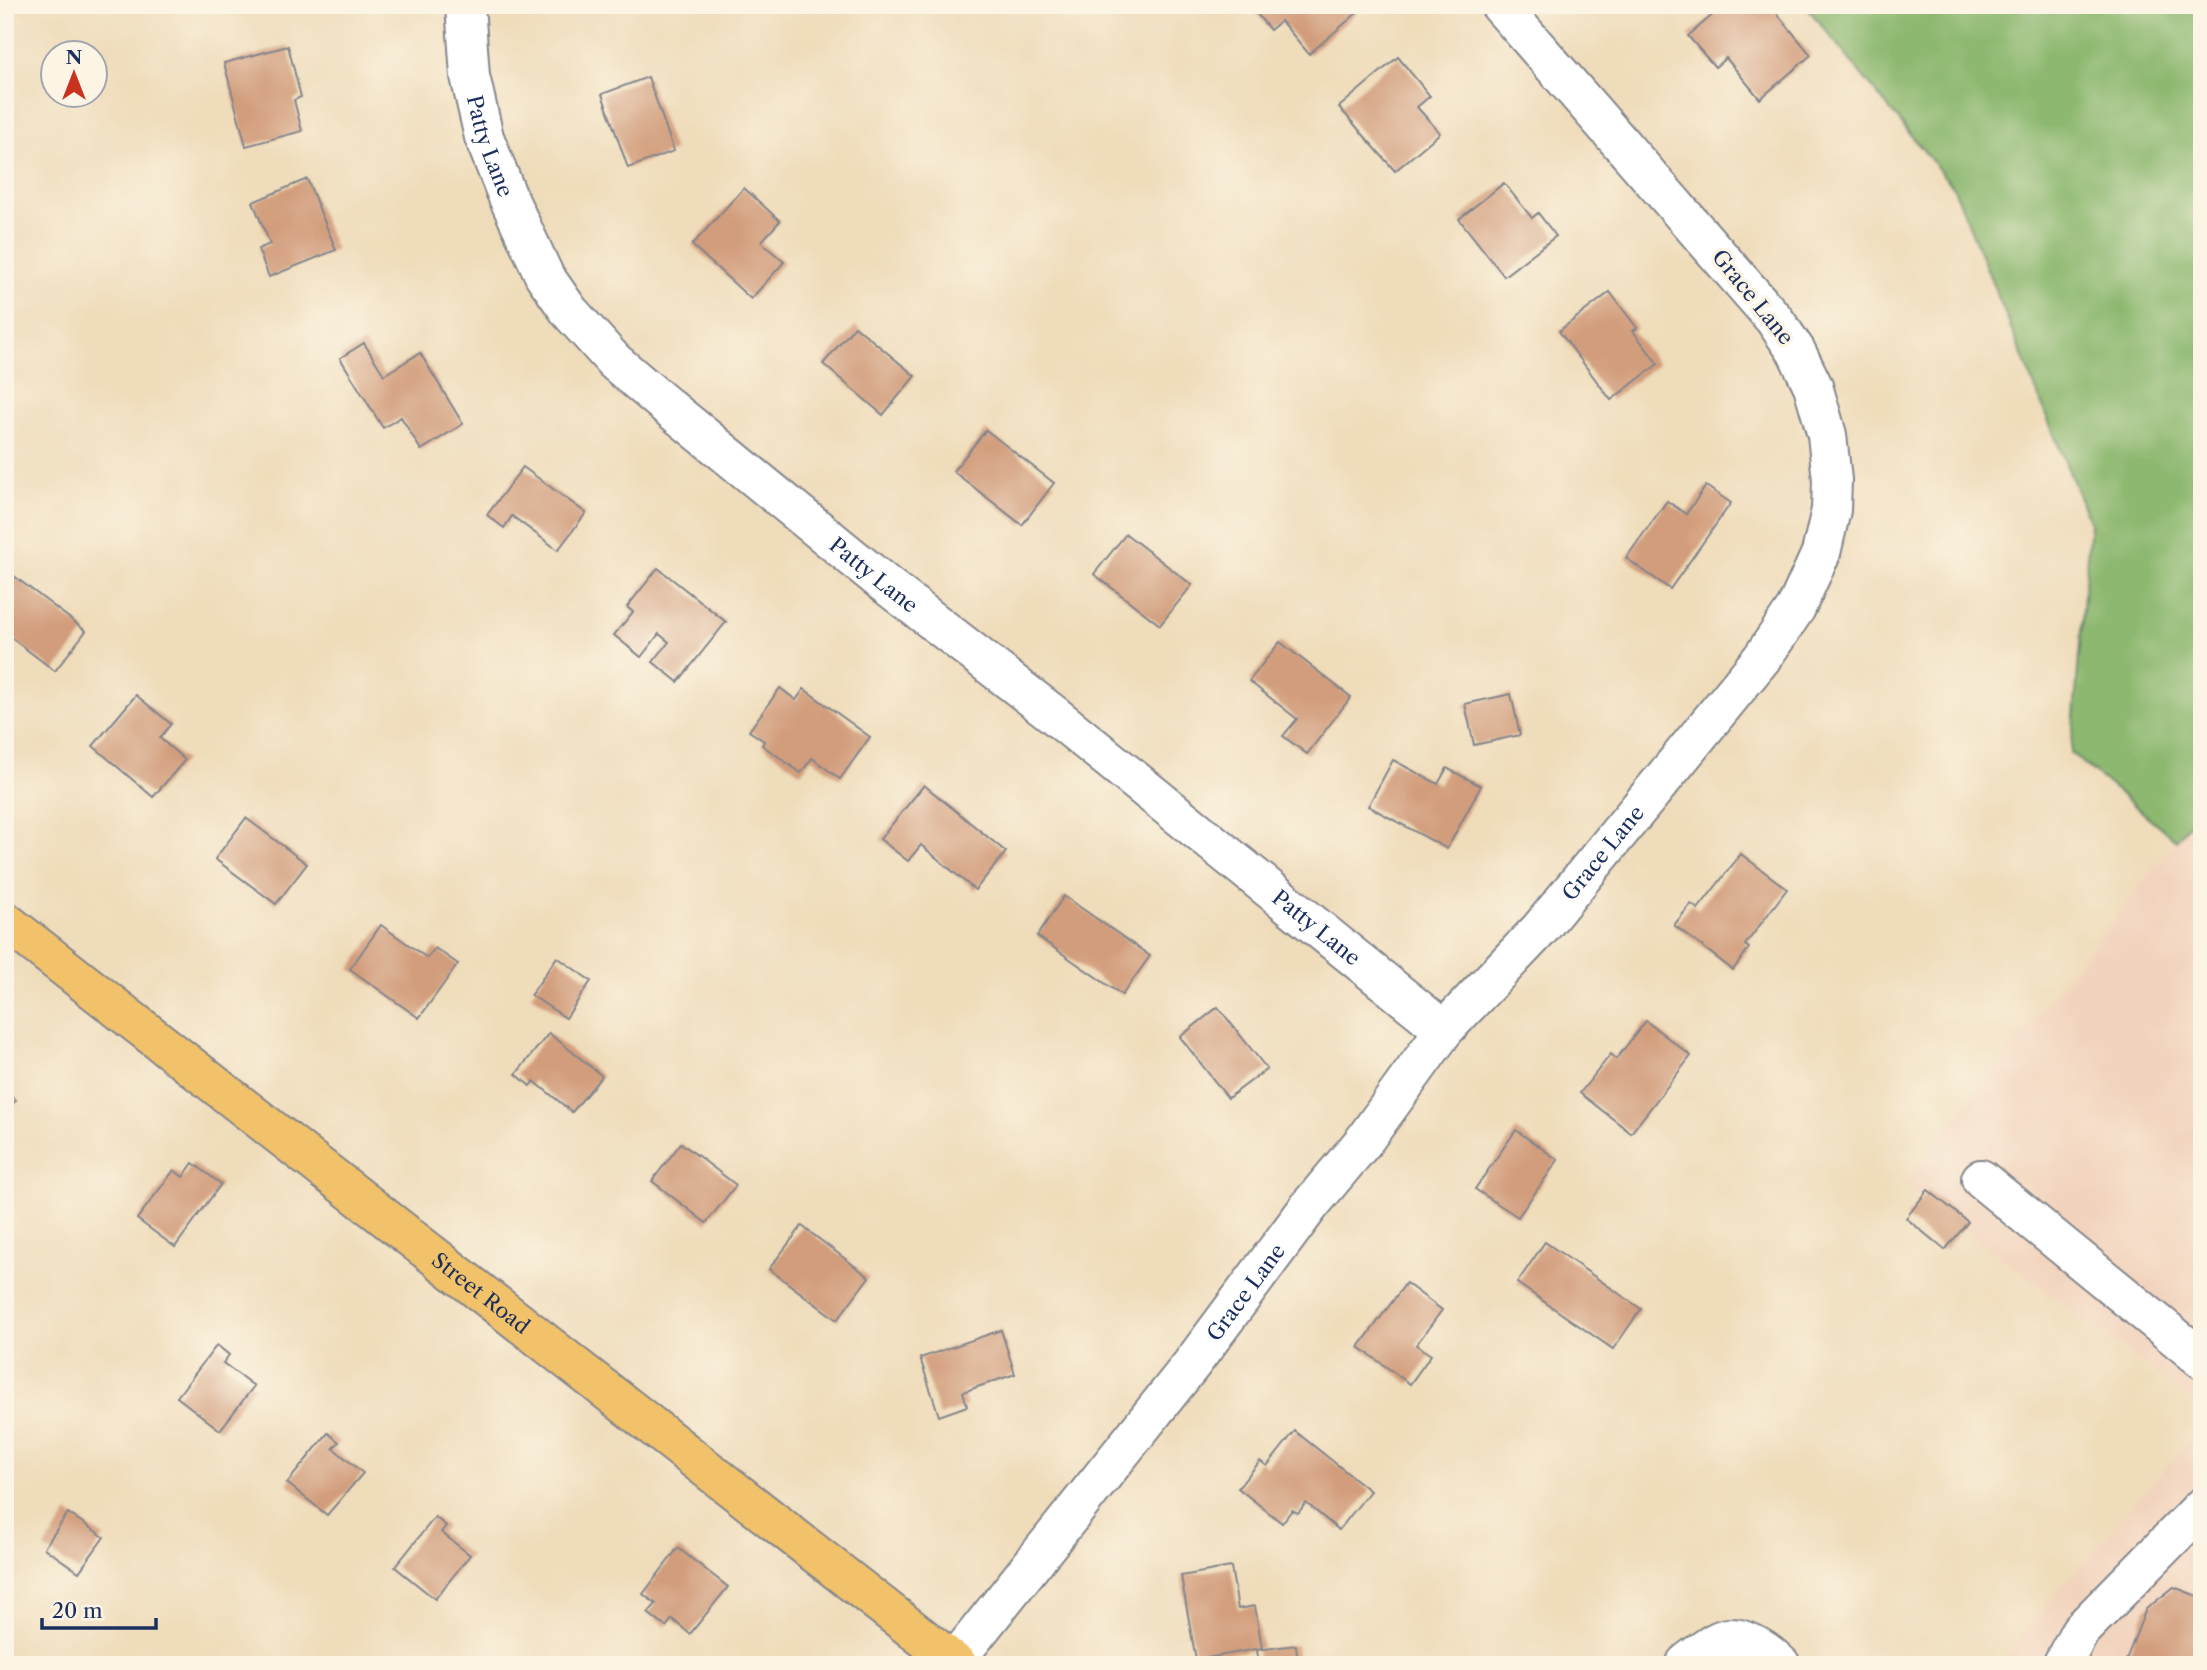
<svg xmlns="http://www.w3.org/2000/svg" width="2207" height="1670" font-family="'Libre Caslon Text',serif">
<rect width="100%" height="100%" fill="#fcf5e5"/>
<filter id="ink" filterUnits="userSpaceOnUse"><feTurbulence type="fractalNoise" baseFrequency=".0143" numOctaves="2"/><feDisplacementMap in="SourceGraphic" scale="14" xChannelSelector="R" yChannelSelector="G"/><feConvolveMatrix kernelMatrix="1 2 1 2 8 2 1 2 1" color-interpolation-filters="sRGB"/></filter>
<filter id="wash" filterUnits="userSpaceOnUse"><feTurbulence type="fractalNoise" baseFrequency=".00686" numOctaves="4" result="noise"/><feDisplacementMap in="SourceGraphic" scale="28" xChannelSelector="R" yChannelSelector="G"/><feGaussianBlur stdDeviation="1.57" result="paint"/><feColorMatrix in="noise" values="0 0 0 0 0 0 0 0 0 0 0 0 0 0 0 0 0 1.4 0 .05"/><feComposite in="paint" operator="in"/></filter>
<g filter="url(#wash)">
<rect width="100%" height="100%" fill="#efdcba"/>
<!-- built -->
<g fill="#f2d4be">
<path d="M 2202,808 L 2202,1408 L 1904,1184 Z"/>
<path d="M 2202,1427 L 2202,1665 L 2001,1665 L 2033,1621 Z"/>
</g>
<!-- forest -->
<path fill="#8db86f" stroke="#547466" stroke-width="2" d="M 1805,5 L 2202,5 L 2202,808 L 2176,840 L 2071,753 L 2090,523 L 1954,188 Z"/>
<g id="blocks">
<!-- building -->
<g fill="#d29d7b">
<path d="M 1256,5 L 1350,5 L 1357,13 L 1309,54 L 1281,21 L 1270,30 L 1252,8 Z"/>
<path d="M 1724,5 L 1770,5 L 1811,55 L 1760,99 L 1726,58 L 1715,67 L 1688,36 Z"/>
<path d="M 288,46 L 301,97 L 294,100 L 302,131 L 246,146 L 224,63 Z"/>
<path d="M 1398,57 L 1430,96 L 1417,107 L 1440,133 L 1395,171 L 1339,107 Z"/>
<path d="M 648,77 L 674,151 L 628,168 L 602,94 Z"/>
<path d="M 307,179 L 336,250 L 269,277 L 258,249 L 270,244 L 253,202 Z"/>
<path d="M 1504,183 L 1532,218 L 1538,213 L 1556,236 L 1504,276 L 1459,219 Z"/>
<path d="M 744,188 L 780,221 L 761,242 L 784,262 L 751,299 L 692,245 Z"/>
<path d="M 1610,292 L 1637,328 L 1633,331 L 1658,364 L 1611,400 L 1559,331 Z"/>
<path d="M 855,326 L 915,376 L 883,415 L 823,364 Z"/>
<path d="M 364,343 L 384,375 L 420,353 L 463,424 L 421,450 L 401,417 L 383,428 L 340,358 Z"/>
<path d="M 986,430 L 1054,483 L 1022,525 L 953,471 Z"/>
<path d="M 523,467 L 586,513 L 558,550 L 512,516 L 504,528 L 487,515 Z"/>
<path d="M 1706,486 L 1731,503 L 1670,589 L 1626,558 L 1667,501 L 1686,514 Z"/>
<path d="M 1126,534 L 1192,585 L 1160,625 L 1094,574 Z"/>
<path d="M 658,568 L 726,622 L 678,682 L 653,662 L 669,642 L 659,634 L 641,657 L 614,635 L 633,612 L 627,607 Z"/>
<path d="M 10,573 L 86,631 L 55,671 L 5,633 L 5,579 Z"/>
<path d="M 1280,642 L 1351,697 L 1307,754 L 1283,736 L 1297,719 L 1249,681 Z"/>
<path d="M 780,688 L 796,700 L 804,689 L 870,737 L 840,779 L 812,758 L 801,773 L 762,745 L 764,741 L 749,731 Z"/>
<path d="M 1511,694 L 1520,735 L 1474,745 L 1465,704 Z"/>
<path d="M 136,695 L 171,724 L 160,738 L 185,760 L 153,797 L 93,746 Z"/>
<path d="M 1393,760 L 1438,784 L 1447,768 L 1481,786 L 1447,849 L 1368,806 Z"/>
<path d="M 924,785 L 1006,852 L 975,890 L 921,845 L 908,861 L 880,839 Z"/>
<path d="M 246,818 L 307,864 L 276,904 L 215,859 Z"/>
<path d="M 1741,854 L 1787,889 L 1745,945 L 1749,948 L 1733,970 L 1674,925 L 1691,904 L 1698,909 Z"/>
<path d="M 1064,896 L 1150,956 L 1122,995 L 1037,936 Z"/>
<path d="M 381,925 L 427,958 L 435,948 L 458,964 L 419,1018 L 350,969 Z"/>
<path d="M 557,957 L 591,981 L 566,1018 L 531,995 Z"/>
<path d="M 1218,1007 L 1267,1069 L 1228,1098 L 1180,1037 Z"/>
<path d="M 1646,1021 L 1691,1056 L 1631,1133 L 1580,1093 L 1611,1054 L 1616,1059 Z"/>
<path d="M 549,1033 L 602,1076 L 572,1112 L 534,1081 L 530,1086 L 516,1074 Z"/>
<path d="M 5,1091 L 16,1100 L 5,1114 Z"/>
<path d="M 1516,1130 L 1558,1160 L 1518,1217 L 1475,1189 Z"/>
<path d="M 681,1143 L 736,1185 L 706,1223 L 652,1181 Z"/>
<path d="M 193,1163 L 221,1184 L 175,1247 L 137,1219 L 174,1170 L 183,1177 Z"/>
<path d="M 1928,1190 L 1968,1222 L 1945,1250 L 1906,1218 Z"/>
<path d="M 802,1226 L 869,1277 L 837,1320 L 769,1269 Z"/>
<path d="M 1545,1242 L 1641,1309 L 1613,1349 L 1517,1283 Z"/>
<path d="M 1406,1283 L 1442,1310 L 1416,1345 L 1431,1355 L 1410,1384 L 1359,1347 Z"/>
<path d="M 1001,1330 L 1015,1374 L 963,1392 L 967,1406 L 939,1416 L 920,1358 Z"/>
<path d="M 217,1345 L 229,1355 L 223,1363 L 254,1386 L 220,1430 L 177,1397 Z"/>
<path d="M 1295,1431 L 1370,1491 L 1339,1530 L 1306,1503 L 1298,1513 L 1292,1510 L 1282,1523 L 1238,1488 L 1260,1461 L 1267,1466 Z"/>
<path d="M 328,1433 L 339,1442 L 333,1448 L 363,1473 L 327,1515 L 287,1483 Z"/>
<path d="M 68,1513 L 104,1537 L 79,1572 L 44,1548 Z"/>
<path d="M 435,1517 L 446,1526 L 441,1532 L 470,1555 L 435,1599 L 395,1567 Z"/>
<path d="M 678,1548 L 728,1587 L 690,1634 L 672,1619 L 666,1627 L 648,1613 L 656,1604 L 643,1594 Z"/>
<path d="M 1231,1567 L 1238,1609 L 1255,1606 L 1262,1648 L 1196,1660 L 1181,1576 Z"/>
<path d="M 2174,1587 L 2202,1598 L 2202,1665 L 2124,1665 L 2146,1609 Z"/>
<path d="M 1296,1645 L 1298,1665 L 1259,1665 L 1257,1650 Z"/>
</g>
</g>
</g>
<g filter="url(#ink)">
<use href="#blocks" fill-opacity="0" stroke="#85868c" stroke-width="2"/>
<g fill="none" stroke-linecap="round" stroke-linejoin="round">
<defs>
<g id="minor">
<path id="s1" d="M 465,5 L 470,76 L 484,137 L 507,195 L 544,275 L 569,311 L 614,361 L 661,401 L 885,584 L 1053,714 L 1444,1030"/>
<path d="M 1981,1179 L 2202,1359"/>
<path id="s2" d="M 954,1662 L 1191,1365 L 1311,1204 L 1363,1142 L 1444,1030 L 1540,929 L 1762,658 L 1796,608 L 1821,553 L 1831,510 L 1832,480 L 1827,435 L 1813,386 L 1796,351 L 1774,319 L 1500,5"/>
<path d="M 1686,1663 C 1696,1656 1707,1646 1718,1641 C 1740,1631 1766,1650 1781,1665"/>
<path d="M 2062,1665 L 2080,1631 L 2202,1507"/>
</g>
<g id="major">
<path id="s3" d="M 5,921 L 958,1665"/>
</g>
</defs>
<!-- minor casing -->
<use href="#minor" stroke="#85868c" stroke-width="42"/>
<!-- major casing -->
<use href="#major" stroke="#85868c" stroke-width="42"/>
<!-- minor -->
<use href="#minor" stroke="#fff" stroke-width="38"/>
<!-- major -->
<use href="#major" stroke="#f2c26a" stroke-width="38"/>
</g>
</g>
<g text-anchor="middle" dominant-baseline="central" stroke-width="7" stroke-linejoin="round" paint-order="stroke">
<!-- street labels -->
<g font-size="21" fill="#1b2f5e" stroke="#fcf5e5">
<text stroke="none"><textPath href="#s1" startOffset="144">Patty Lane</textPath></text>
<text transform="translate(1753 297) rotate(51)">Grace Lane</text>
<text stroke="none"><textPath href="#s1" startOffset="732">Patty Lane</textPath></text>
<text stroke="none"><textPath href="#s2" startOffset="1038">Grace Lane</textPath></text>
<text stroke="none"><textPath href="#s1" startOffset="1298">Patty Lane</textPath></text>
<text stroke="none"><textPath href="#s2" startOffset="471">Grace Lane</textPath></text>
<text stroke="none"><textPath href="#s3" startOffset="604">Street Road</textPath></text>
</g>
</g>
<!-- margin -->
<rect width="2207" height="1670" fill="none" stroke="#fcf5e5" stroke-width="28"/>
<!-- north arrow -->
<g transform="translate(74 74)"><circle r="33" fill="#fcf5e5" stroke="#a2a6af" stroke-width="2"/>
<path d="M0-5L12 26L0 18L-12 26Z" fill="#c8321e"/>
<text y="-10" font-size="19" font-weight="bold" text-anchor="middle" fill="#1b2f5e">N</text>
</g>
<!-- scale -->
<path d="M42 1618v10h114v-10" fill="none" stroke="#1b2f5e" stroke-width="3.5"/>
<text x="52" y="1618" font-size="21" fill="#1b2f5e" stroke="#fcf5e5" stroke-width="5" paint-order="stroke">20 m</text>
</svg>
